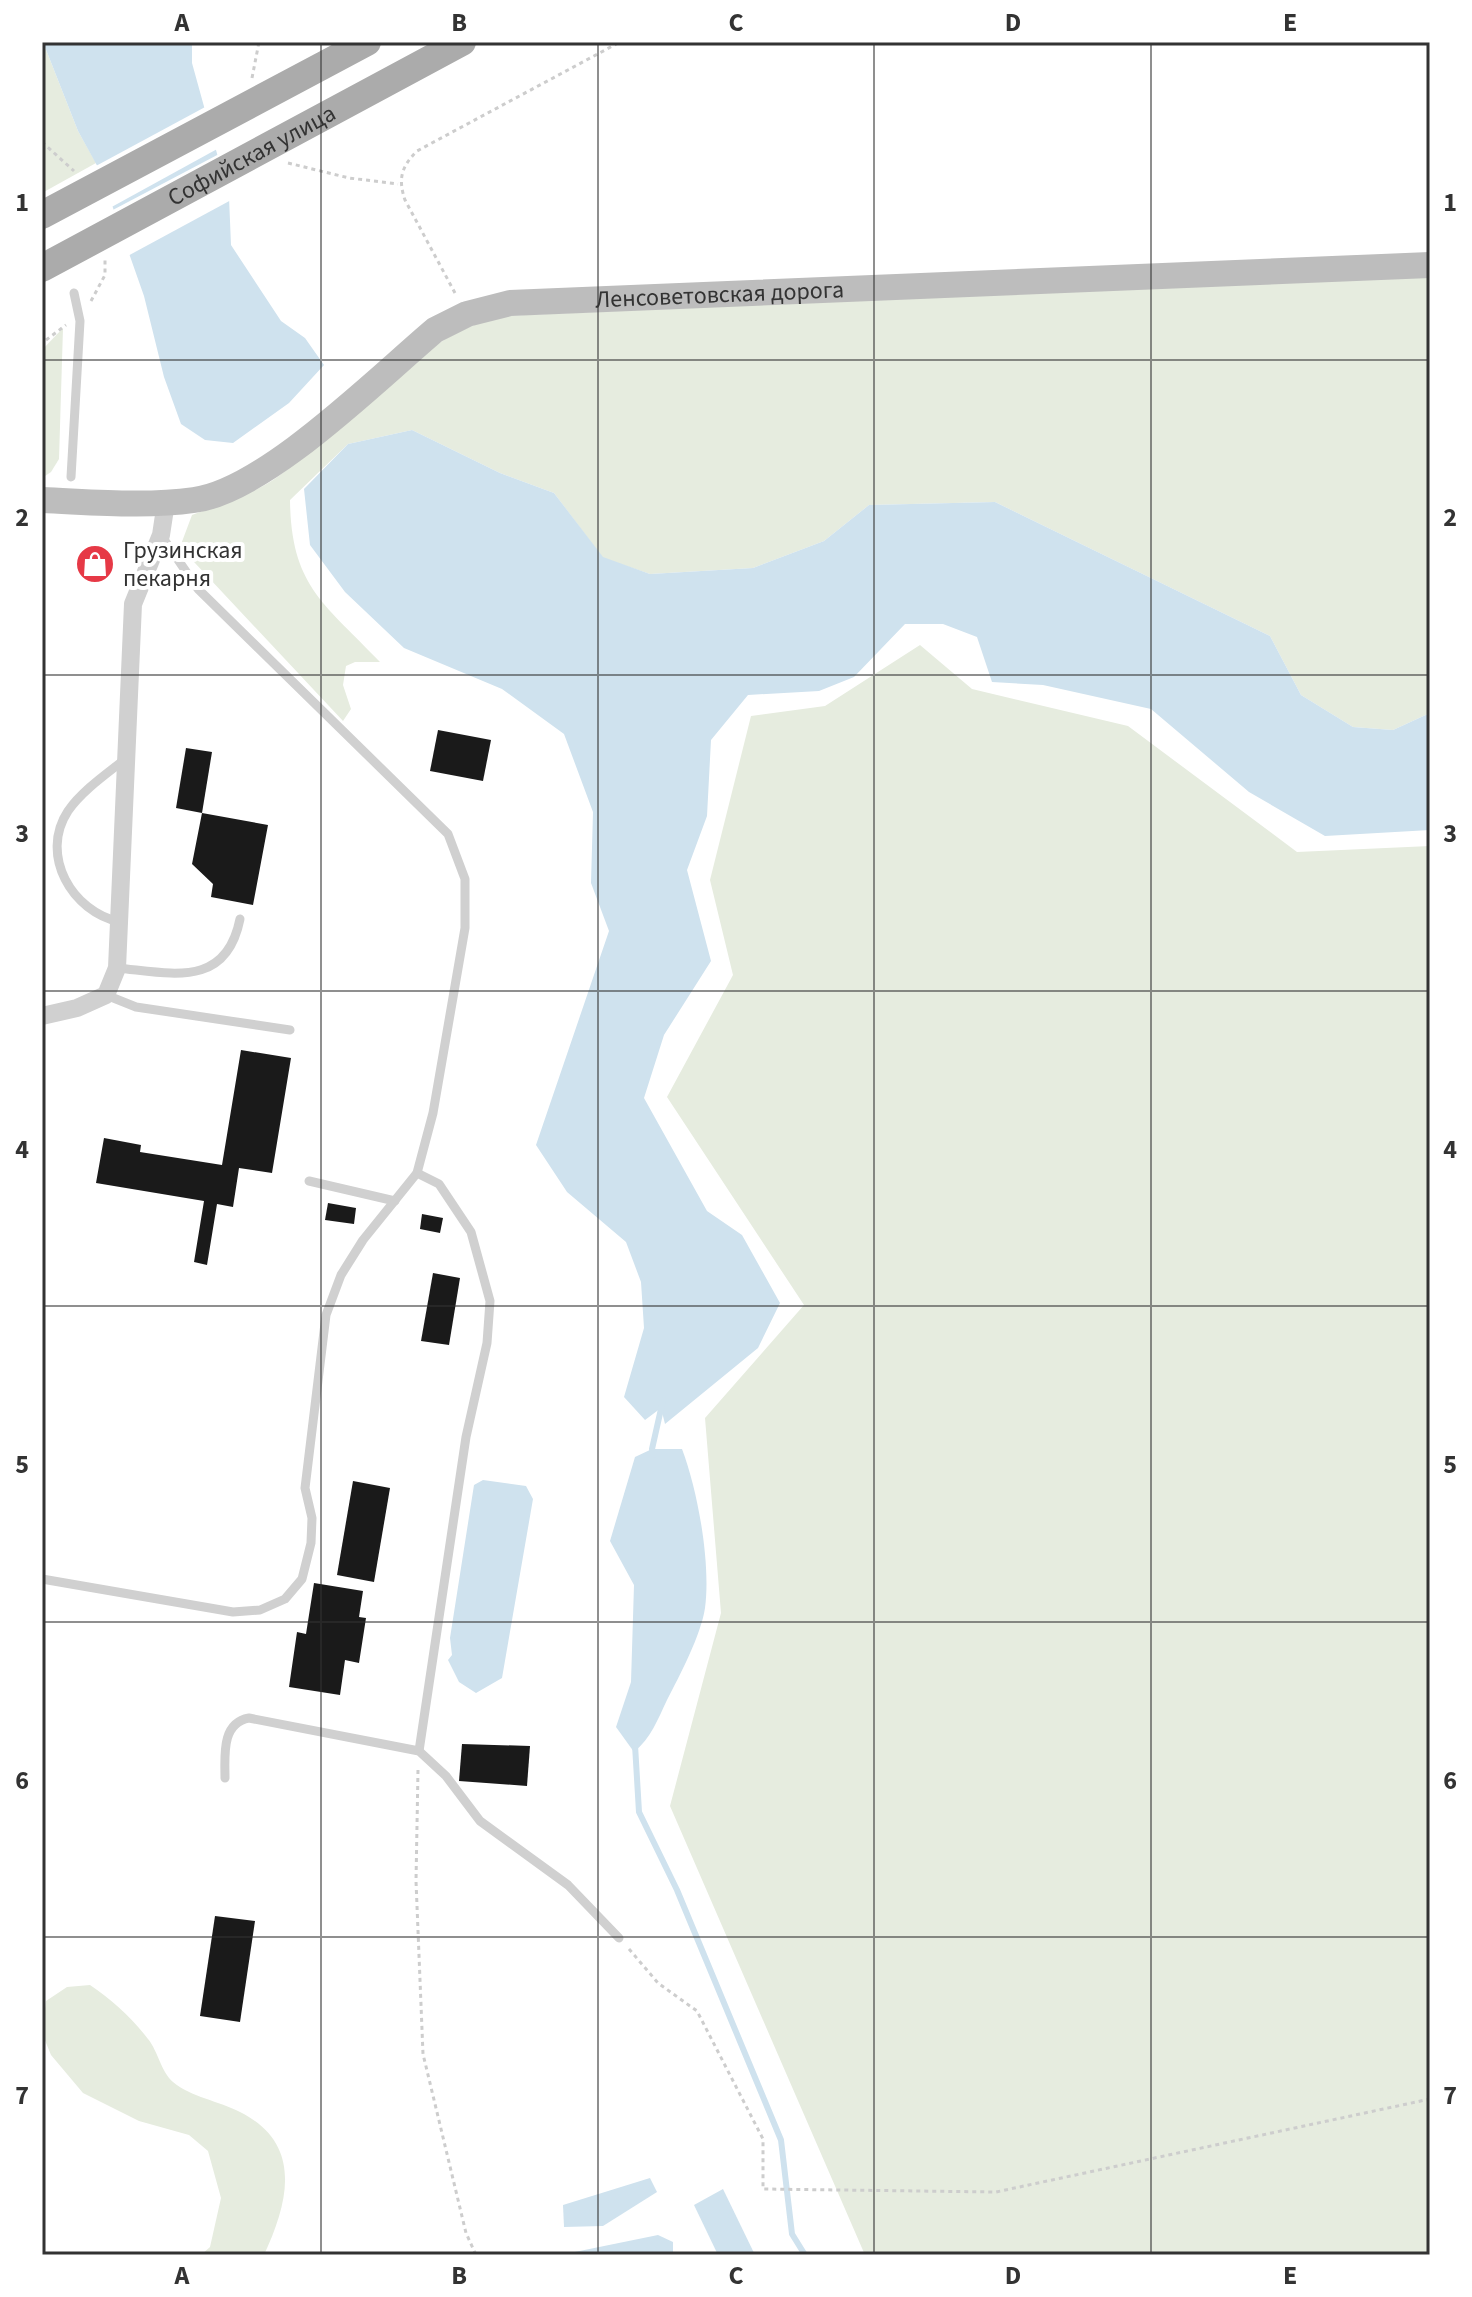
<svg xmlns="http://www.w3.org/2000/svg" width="1472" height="2297" font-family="'Source Sans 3',sans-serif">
<rect width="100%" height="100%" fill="#fff"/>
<!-- green -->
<g fill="#e6ecdf">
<path d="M 43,42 L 78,131 L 96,163 L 42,193 Z"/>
<path d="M 1430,275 L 1430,713 L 1393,730 L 1353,727 L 1301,695 L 1270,636 L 995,502 L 869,505 L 824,541 L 753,568 L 650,574 L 603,558 L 554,493 L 500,473 L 412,430 L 348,444 L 290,500 C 291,587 325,604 380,662 L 355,662 L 346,666 L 343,685 L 351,709 L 343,721 L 180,547 L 192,515 C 220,504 251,495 276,478 C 350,426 411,338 502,316 Z"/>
<path d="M 63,328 L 59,459 L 51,472 L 42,478 L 42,350 Z"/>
<path d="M 920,645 L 972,689 L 1128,726 L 1297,852 L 1430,846 L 1430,2255 L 865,2255 L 670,1806 L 721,1613 L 705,1418 L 804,1305 L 667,1097 L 733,975 L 710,880 L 751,716 L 825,706 Z"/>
<path d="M 90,1985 C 112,2000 132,2018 148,2039 C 158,2051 161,2072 173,2082 C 191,2097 219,2101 240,2112 C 304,2144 288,2203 264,2255 L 201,2255 L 210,2247 L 221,2198 L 208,2151 L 189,2135 L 139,2121 L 83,2093 L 51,2055 L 42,2033 L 46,2001 L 67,1987 Z"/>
</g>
<!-- water -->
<g fill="#cfe2ee">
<path d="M 43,42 L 192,42 L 192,63 L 229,197 L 231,245 L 281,321 L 305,338 L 324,365 L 289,403 L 233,443 L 205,440 L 181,424 L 164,377 L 144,296 L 100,171 L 78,131 Z"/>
<path d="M 412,430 L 500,473 L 554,493 L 603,557 L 650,574 L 753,568 L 824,541 L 869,505 L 995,502 L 1270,636 L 1301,695 L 1353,727 L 1393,730 L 1430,713 L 1430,830 L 1325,836 L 1249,792 L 1151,709 L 1043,685 L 992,682 L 977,637 L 943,624 L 905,624 L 854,677 L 819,691 L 748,695 L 711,740 L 707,816 L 687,870 L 711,961 L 664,1035 L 644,1098 L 707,1211 L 742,1235 L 780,1303 L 758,1348 L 665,1424 L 661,1408 L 645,1420 L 624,1397 L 644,1328 L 641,1282 L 626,1242 L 567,1192 L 536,1145 L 609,931 L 591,883 L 593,812 L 564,734 L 502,689 L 404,648 L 345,592 L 310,545 L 304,489 L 348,444 Z"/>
<path d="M 652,1449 L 682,1449 C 698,1491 711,1564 705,1608 C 701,1635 680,1675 667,1700 C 658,1719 651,1738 634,1752 L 616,1727 L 631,1682 L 634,1585 L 610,1541 L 635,1457 Z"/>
<path d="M 483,1480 L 526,1486 L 533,1499 L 502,1678 L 476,1693 L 459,1682 L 448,1660 L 452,1655 L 450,1638 L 474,1485 Z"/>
<path d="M 650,2178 L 657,2192 L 603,2226 L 564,2227 L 563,2205 Z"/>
<path d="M 723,2189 L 755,2255 L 718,2255 L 694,2205 Z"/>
<path d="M 658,2235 L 673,2242 L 673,2255 L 560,2255 Z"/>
</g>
<!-- pier -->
<g fill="#fff">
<path d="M 207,106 L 219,148 L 108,209 L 94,167 Z"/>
<path d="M 221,153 L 233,199 L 124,258 L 109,212 Z"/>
</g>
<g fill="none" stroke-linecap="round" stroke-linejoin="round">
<!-- stream -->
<g stroke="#cfe2ee" stroke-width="6">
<path d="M 654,1455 L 652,1449 L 663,1400"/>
<path d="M 635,1745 L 639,1812 L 677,1890 L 781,2140 L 792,2234 L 805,2255"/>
</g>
</g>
<!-- building -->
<g fill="#1a1a1a">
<path d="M 438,730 L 491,740 L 483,781 L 430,771 Z"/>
<path d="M 186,748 L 212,752 L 202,813 L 176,808 Z"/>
<path d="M 202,813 L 268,825 L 253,905 L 211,897 L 213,884 L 192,864 Z"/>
<path d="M 241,1050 L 291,1058 L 272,1173 L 239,1168 L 233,1207 L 217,1204 L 207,1265 L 194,1262 L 204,1201 L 96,1183 L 104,1138 L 141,1145 L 140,1152 L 222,1165 Z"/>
<path d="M 328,1203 L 356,1208 L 354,1224 L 325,1220 Z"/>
<path d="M 422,1214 L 443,1218 L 440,1233 L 420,1229 Z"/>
<path d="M 433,1273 L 460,1278 L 449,1345 L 421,1341 Z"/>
<path d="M 353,1481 L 390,1488 L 374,1582 L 337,1575 Z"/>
<path d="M 314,1583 L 363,1591 L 359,1617 L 366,1618 L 359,1663 L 345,1660 L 340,1695 L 289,1687 L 297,1632 L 306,1634 Z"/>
<path d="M 462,1744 L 530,1746 L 527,1786 L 459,1781 Z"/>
<path d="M 215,1916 L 255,1921 L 240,2022 L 200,2016 Z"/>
</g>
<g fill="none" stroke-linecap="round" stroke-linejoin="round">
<!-- path -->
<g stroke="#cdcdcd" stroke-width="3" stroke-dasharray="4 4" stroke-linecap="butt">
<path d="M 252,78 L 259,42"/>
<path d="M 42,142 L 74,171"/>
<path d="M 288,163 L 349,178 L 398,184"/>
<path d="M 455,293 L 405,200 C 398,179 401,167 417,151 L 620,42"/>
<path d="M 91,301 L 105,275 L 105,260"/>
<path d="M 46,340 L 66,325"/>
<path d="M 418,1770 L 416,1881 L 423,2054 L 466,2233 L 476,2255"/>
<path d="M 629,1949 L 658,1983 L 697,2011 L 763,2139 L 763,2189 L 996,2192 L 1430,2099"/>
</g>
<!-- lane -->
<g stroke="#d0d0d0" stroke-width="9">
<path d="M 71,477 L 80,321 L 74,293"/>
<path d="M 120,922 C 72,912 39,855 68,811 C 82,791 105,775 124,760"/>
<path d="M 117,968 C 171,973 226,989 240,919"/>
<path d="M 106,995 L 136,1007 L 290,1030"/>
<path d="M 417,1173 L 439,1184 L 471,1232 L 490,1301 L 487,1343 L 466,1437 L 419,1751"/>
<path d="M 309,1181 L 395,1201"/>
<path d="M 42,1579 L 233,1612 L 260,1610 L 285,1599 L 302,1579 L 311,1543 L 312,1518 L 305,1488 L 326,1315 L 341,1275 L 363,1240 L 417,1173 L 433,1113 L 465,928 L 465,879 L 448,834 L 198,589 L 161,535"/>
<path d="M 225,1778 C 225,1756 221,1723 249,1718 L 419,1751 L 446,1776 L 480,1821 L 568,1885 L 619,1938"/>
</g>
<!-- street -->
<path stroke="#d0d0d0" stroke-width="18" d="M 42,1016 L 77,1008 L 106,995 L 117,968 L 133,604 L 161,535 L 166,502"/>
<!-- secondary -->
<path stroke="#bdbdbd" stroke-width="26" id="s1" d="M 42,500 C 92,502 145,507 194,500 C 265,491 378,378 435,330 L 467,314 L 510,303 L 1430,265"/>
<!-- primary -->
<g stroke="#ababab" stroke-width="28">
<path d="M 42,215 L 367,42"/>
<path id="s2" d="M 42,268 L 462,42"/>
</g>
</g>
<!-- grid -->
<path fill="none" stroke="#333" stroke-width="2" stroke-opacity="0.55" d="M 321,42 L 321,2255M 598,42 L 598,2255M 874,42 L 874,2255M 1151,42 L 1151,2255M 42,360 L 1430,360M 42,675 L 1430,675M 42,991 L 1430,991M 42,1306 L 1430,1306M 42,1622 L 1430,1622M 42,1937 L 1430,1937"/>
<!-- icons -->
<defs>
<symbol id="shop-disc" viewBox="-11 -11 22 22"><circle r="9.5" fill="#e63946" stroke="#fff"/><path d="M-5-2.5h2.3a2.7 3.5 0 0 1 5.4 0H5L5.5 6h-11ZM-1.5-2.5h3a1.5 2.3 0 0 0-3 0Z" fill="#fff"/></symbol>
</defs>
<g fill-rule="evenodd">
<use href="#shop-disc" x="73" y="542" width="44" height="44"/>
</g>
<g text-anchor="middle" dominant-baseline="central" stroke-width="8" stroke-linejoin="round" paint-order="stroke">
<!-- street labels -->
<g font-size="24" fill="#333" stroke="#fff">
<text stroke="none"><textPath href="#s2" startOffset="238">Софийская улица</textPath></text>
<text stroke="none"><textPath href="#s1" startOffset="740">Ленсоветовская дорога</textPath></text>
</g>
<!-- poi labels -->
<g font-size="24" fill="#333" stroke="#fff" text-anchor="start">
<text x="123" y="550">Грузинская<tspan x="123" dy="28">пекарня</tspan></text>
</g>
</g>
<!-- border -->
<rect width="1472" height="2297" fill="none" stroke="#ffffff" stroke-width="88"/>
<rect x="44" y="44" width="1384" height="2209" fill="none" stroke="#333" stroke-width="3"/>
<g font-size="26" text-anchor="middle" font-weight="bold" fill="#333">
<text x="182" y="31">A</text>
<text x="459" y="31">B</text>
<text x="736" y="31">C</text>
<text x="1013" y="31">D</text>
<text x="1290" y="31">E</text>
<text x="22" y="211">1</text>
<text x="1450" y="211">1</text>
<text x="22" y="526">2</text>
<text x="1450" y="526">2</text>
<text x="22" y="842">3</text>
<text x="1450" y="842">3</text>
<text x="22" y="1158">4</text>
<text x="1450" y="1158">4</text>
<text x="22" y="1473">5</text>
<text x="1450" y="1473">5</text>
<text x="22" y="1789">6</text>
<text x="1450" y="1789">6</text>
<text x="22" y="2104">7</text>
<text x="1450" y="2104">7</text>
<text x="182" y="2284">A</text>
<text x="459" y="2284">B</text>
<text x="736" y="2284">C</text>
<text x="1013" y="2284">D</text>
<text x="1290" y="2284">E</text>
</g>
</svg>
